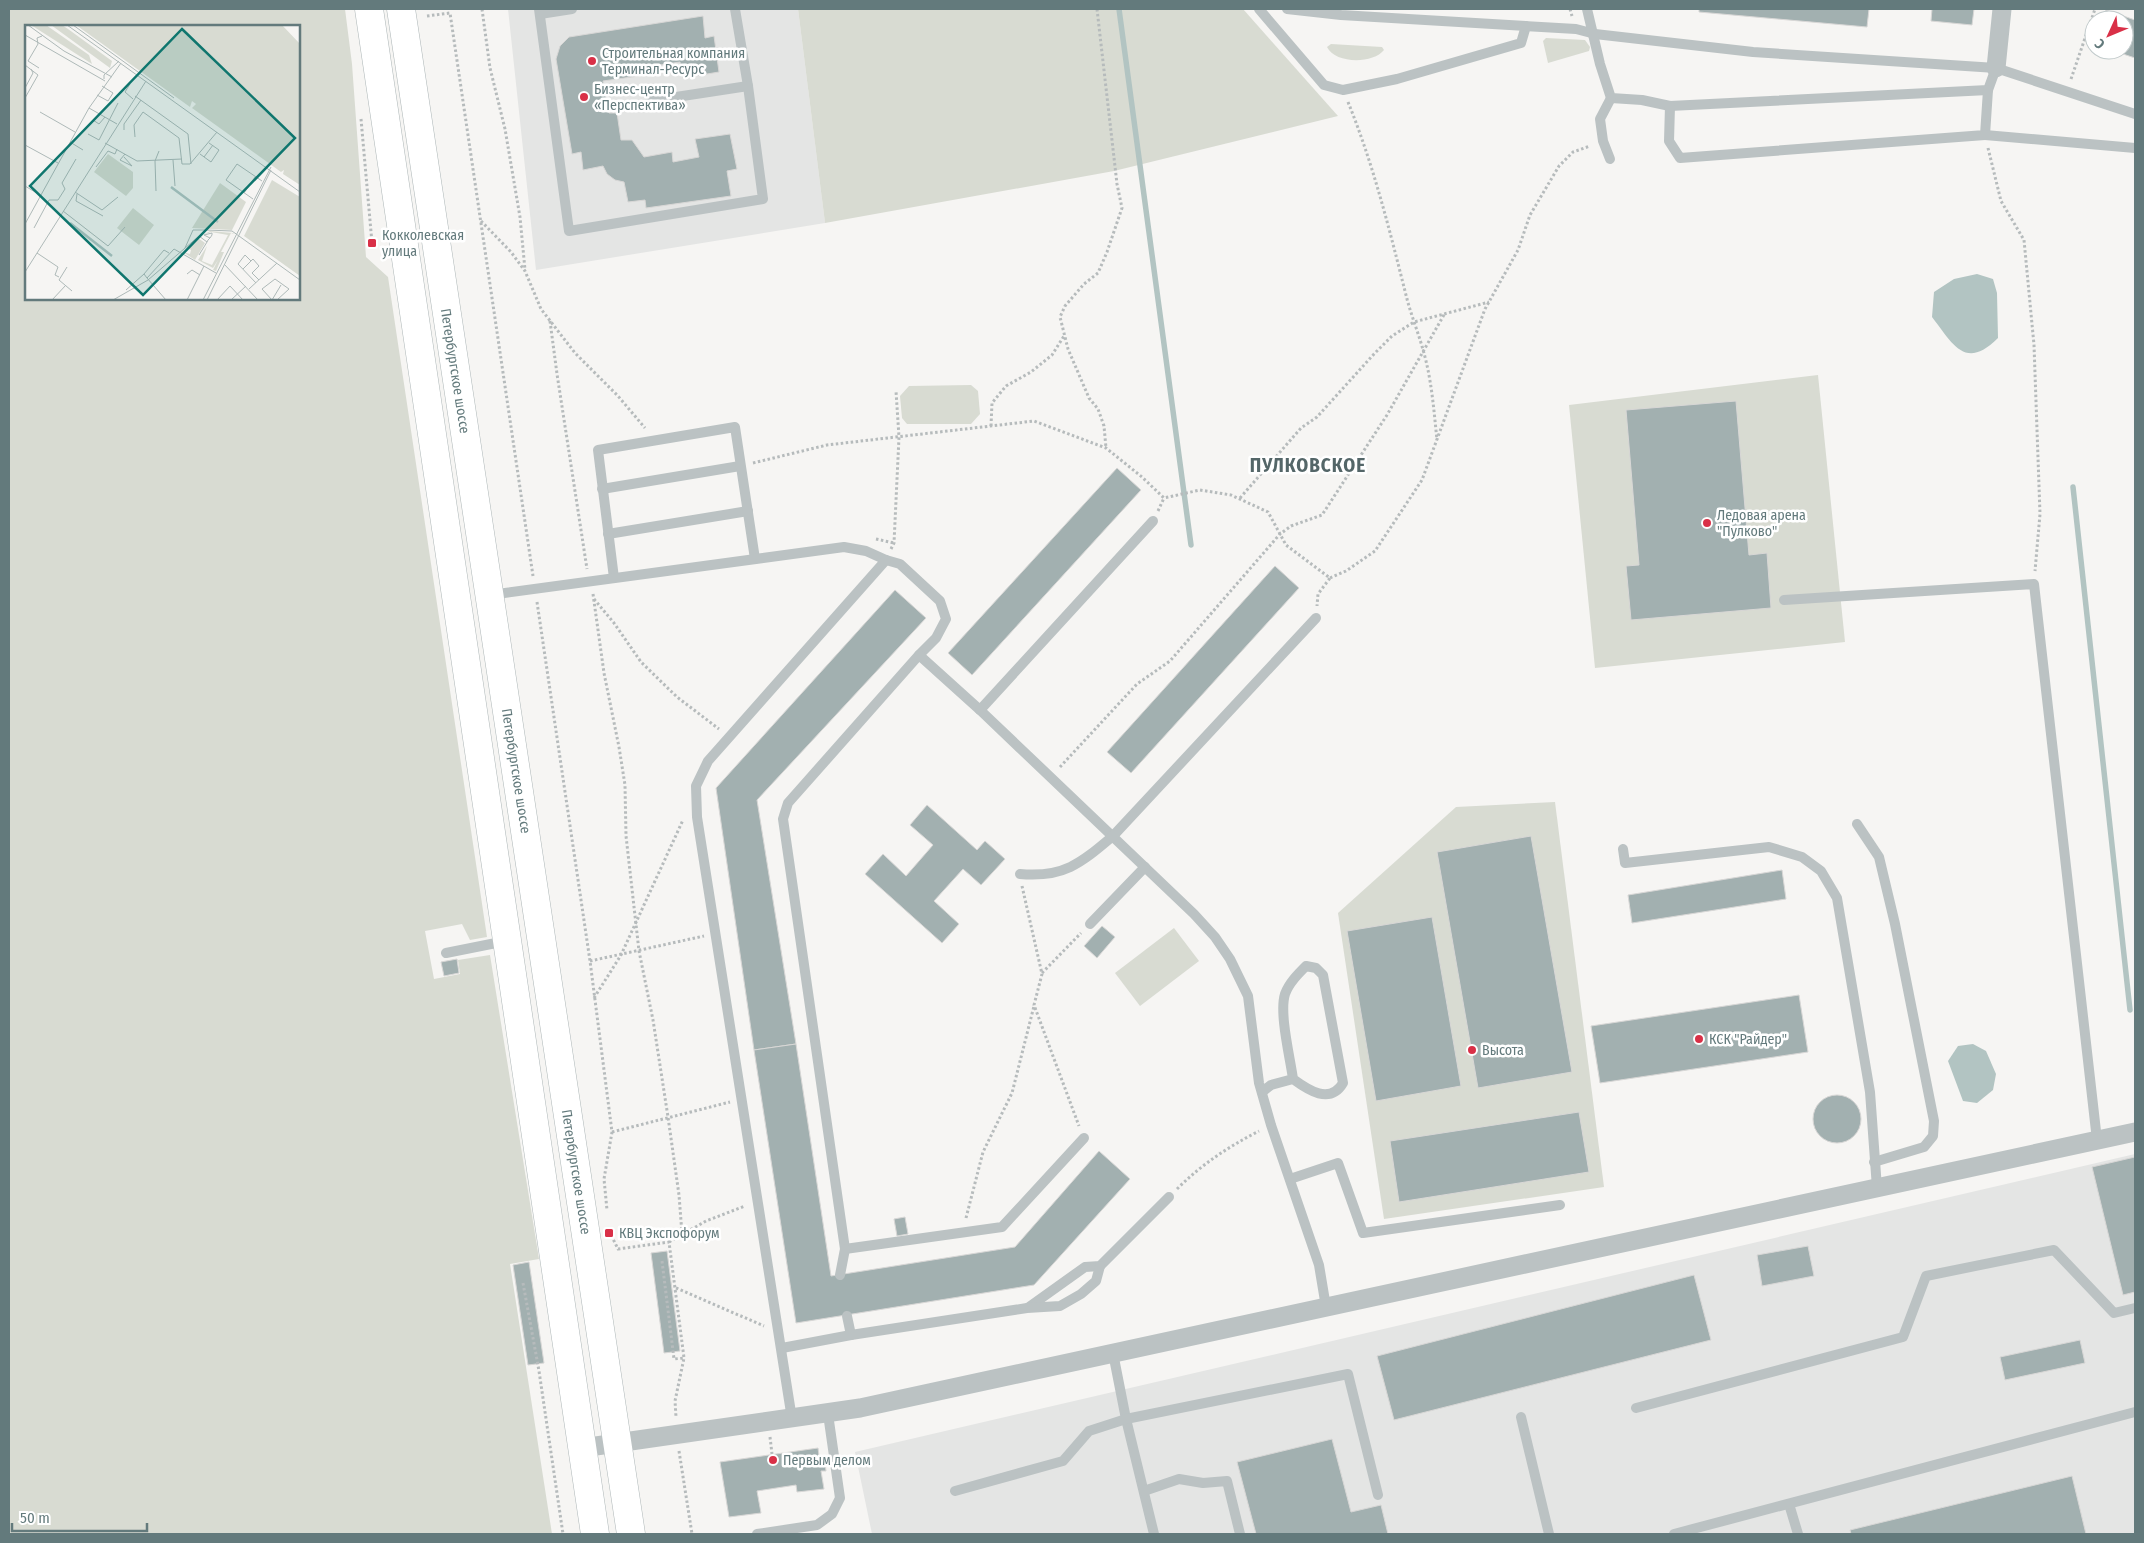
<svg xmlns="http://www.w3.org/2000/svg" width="2144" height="1543" font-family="'Fira Sans Condensed',sans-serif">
<rect width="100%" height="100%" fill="#f6f5f3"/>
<!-- built -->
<g fill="#e4e5e4">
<path d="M 508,9 L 798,9 L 825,223 L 536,270 Z"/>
<path d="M 2135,1154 L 2135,1534 L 872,1534 L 855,1452 Z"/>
</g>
<!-- green -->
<g fill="#d8dbd2" fill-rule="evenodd">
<path d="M 9,9 L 345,9 L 352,64 L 366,257 L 388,277 L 487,937 L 470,940 L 462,924 L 425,931 L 434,979 L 460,974 L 458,960 L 490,955 L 539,1259 L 510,1264 L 552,1534 L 9,1534 ZM 299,26 L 299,299 L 26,299 L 26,26 Z"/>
<path d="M 798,9 L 1243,9 L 1338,116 L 1114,171 L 825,223 Z"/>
<path d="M 1546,38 L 1585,40 L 1590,47 L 1589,51 L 1548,63 L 1543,41 Z"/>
<path d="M 1331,44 L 1382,47 L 1384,50 C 1373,64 1335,64 1327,47 Z"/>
<path d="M 1818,375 L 1845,642 L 1595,668 L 1569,405 Z"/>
<path d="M 971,385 L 978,391 L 980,414 L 971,424 L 907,424 L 902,418 L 900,396 L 909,386 Z"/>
<path d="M 1555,802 L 1604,1187 L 1384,1219 L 1338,913 L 1456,807 Z"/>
<path d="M 1174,928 L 1199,961 L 1140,1006 L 1115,973 Z"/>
</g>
<!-- water -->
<g fill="#b2c4c2">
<path d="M 1977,274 L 1993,279 L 1997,293 L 1998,338 C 1965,371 1953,344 1932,317 L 1934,292 L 1954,279 Z"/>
<path d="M 1973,1044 L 1986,1051 L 1996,1074 L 1993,1090 L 1977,1103 L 1963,1101 L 1948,1061 L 1958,1046 Z"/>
</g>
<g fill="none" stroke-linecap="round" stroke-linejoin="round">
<!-- stream -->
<g stroke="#b2c4c2" stroke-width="5.5">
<path d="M 1119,9 L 1191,545"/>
<path d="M 2073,487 L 2130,1010"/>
</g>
</g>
<!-- building -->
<g fill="#a2b0b0" stroke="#d8d7d6">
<path d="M 1699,9 L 1869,9 L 1867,27 L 1699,12 Z"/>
<path d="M 1932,9 L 1974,9 L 1972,25 L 1931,21 Z"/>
<path d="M 2106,10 L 2135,20 L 2135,58 L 2111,50 L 2124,50 L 2124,20 L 2103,20 Z"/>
<path d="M 703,16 L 705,38 L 714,36 L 719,72 L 683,78 L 680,62 L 660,65 L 660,73 L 603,81 L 609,113 L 617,113 L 621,140 L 632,140 L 644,157 L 672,152 L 673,162 L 699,157 L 695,139 L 730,134 L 737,169 L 727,171 L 731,196 L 646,208 L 645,200 L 628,202 L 624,182 L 615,180 L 607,174 L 603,166 L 583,170 L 581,152 L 572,154 L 556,59 L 560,46 L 569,37 Z"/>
<path d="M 1736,401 L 1749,555 L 1767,553 L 1771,608 L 1631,620 L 1626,566 L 1639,565 L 1626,410 Z"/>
<path d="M 1117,468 L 1141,490 L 972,675 L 948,653 Z"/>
<path d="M 1275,566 L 1299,588 L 1131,773 L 1107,752 Z"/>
<path d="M 895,590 L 926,618 L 757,800 L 796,1044 L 754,1050 L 716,788 Z"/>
<path d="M 927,805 L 977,850 L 985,841 L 1005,859 L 981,885 L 963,869 L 934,901 L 959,924 L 942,943 L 865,874 L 883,854 L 906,876 L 933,845 L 910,825 Z"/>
<path d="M 1531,836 L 1572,1072 L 1478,1088 L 1437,852 Z"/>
<path d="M 1782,870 L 1786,899 L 1632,923 L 1628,895 Z"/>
<path d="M 1432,917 L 1461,1086 L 1376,1101 L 1347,931 Z"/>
<path d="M 1102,926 L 1115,937 L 1097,958 L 1084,946 Z"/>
<path d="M 457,959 L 459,973 L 444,976 L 441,962 Z"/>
<path d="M 1799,995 L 1808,1052 L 1600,1083 L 1591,1026 Z"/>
<path d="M 796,1044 L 831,1276 L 1015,1247 L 1099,1151 L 1130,1179 L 1034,1285 L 796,1323 L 754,1050 Z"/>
<circle cx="1837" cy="1119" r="24"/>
<path d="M 1579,1112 L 1589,1172 L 1399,1202 L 1390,1141 Z"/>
<path d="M 2135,1157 L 2135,1292 L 2123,1295 L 2092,1167 Z"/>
<path d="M 905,1217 L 908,1234 L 897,1236 L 894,1219 Z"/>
<path d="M 1808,1246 L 1814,1276 L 1762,1286 L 1757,1255 Z"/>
<path d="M 667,1251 L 680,1351 L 664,1353 L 651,1253 Z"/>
<path d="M 529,1262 L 544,1363 L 528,1365 L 513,1265 Z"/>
<path d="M 1694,1275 L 1711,1340 L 1394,1420 L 1377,1356 Z"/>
<path d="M 2080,1340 L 2085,1363 L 2005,1380 L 2000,1357 Z"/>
<path d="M 1332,1439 L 1351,1512 L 1381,1505 L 1388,1534 L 1256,1534 L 1237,1462 Z"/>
<path d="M 818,1448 L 820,1463 L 825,1463 L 826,1471 L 821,1471 L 824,1489 L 797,1492 L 796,1485 L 757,1491 L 761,1513 L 729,1517 L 720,1462 Z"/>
<path d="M 2072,1476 L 2086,1534 L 1851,1534 L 1850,1530 Z"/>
</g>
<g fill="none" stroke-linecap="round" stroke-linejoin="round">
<defs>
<g id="secondary">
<path d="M 369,9 L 595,1534"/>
<path d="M 401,9 L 631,1534"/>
</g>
</defs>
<!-- secondary casing -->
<use href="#secondary" stroke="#aeb7b8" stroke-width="29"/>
<!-- path -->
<g stroke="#b6bbbc" stroke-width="3" stroke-dasharray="2.5 2.5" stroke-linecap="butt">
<path d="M 482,9 L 490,68 L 505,129 L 520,217 L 525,270"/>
<path d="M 1097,9 L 1117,184 L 1122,208 L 1107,252 L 1098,273 L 1084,284 L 1065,306 L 1060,317 L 1068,349 L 1089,398 L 1098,409 L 1104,426 L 1106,448"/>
<path d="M 1570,9 L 1572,16"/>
<path d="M 427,16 L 450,13 L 533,576"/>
<path d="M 2071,79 L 2095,9"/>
<path d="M 1348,102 C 1374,166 1390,232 1407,299 C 1412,318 1420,337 1425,357 C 1432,384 1434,412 1437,440"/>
<path d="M 361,119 L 372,243"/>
<path d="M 1988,148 L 2001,201 L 2024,240 L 2034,345 L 2040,514 L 2035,571"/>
<path d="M 481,221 L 511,252 L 525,271 L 541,309 L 575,353 L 618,396 L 645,428"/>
<path d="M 550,321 L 557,374 L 587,569"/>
<path d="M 991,426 L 992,403 L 1006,386 L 1031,372 L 1052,355 L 1064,336"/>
<path d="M 753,463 L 827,445 L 1034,421 L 1106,448 L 1142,477 L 1164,498 L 1200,490 L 1231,495 L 1268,512 L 1286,545 L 1330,578 L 1318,594 L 1317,606"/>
<path d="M 1240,498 L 1301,428 L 1317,417 L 1374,354 L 1392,336 L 1414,322 L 1489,302"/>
<path d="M 1158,511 L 1164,498"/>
<path d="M 876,539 L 894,543"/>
<path d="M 891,549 L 894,543 L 899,437 L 896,391"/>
<path d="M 1330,578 L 1346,571 L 1375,551 L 1422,480 L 1485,309 L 1518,250 L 1530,215 L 1559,166 L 1573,152 L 1590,146"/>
<path d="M 593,594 L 604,673 L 619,747 L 625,785 L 626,836 L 639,951 L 653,1020 L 668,1117 L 679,1195 L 682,1234"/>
<path d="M 594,599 L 614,623 L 641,662 L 677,697 L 719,729"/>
<path d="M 537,602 L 590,961 L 612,1132 L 604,1179 L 607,1210"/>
<path d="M 1060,767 L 1137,684 L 1170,661 L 1280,534 L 1291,526 L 1322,515 L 1387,415 L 1445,313"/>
<path d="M 1022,886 L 1042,974 L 1034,1005 L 1079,1126"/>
<path d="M 590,961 L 704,936"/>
<path d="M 1042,973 L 1081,933"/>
<path d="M 594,998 L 621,955 L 683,820"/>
<path d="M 612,1132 L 730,1102"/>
<path d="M 1177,1189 C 1202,1164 1228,1147 1259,1131"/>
<path d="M 966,1218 L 983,1152 L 1012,1093 L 1034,1006"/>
<path d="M 609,1231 L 618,1249 L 669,1242 L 684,1358"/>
<path d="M 669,1242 L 706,1221 L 745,1206"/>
<path d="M 662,1261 L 674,1359 L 684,1358 L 675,1401 L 676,1417"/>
<path d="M 523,1283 L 539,1371 L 563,1534"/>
<path d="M 676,1288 L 764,1326"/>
<path d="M 770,1437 L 772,1454"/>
<path d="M 679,1451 L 692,1534"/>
</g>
<!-- lane -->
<g stroke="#bbc2c3" stroke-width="10">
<path d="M 539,9 L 569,231 L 763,199 L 748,86 L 735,9"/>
<path d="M 1259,9 L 1324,85 L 1343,90 L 1397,79 L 1521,43 L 1526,26"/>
<path d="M 1287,9 L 1341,15 L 1576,29 L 1595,34 L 1753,52 L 1996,68 L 2135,114"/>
<path d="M 1587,9 L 1600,64 L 1611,98 L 1642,100 L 1670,106 L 1988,90 L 1996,68"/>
<path d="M 540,14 L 572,9"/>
<path d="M 650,101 L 748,86"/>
<path d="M 1670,106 L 1669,141 L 1680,158 L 1985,135 L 1988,90"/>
<path d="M 1985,135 L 2135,148"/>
<path d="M 1610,159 L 1603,141 L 1600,119 L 1611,98"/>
<path d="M 602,489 L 740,466"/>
<path d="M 608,534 L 748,511"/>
<path d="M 614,578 L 598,450 L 735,427 L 755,559"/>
<path d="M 490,595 L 844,547 L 866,551 L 886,560 L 900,564 L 940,601 L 946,619 L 936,638 L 919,655 L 788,803 L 783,819 L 845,1249 L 1002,1227 L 1084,1138"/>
<path d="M 1784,600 L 2034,584 L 2097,1140"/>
<path d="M 919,655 L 980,710 L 1194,914 L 1215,937 L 1230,959 L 1248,996 L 1259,1083 L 1271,1125 L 1319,1265 L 1326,1307"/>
<path d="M 980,710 L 1153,521"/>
<path d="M 1857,824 L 1879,857 L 1895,924 L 1934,1121 L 1933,1136 L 1924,1147 L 1874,1162"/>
<path d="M 1623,849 L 1625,863 L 1769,847 L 1802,857 L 1821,871 L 1837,898 L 1870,1092 L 1877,1188"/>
<path d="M 1020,874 C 1064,878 1081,863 1113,836 L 1316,618"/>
<path d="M 1090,924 L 1145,867"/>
<path d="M 446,953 L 506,941"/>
<path d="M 1262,1092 L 1271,1085 L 1293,1079 C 1308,1090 1330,1105 1343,1083 L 1323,975 L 1316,968 L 1306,966 C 1298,974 1289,983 1285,994 C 1279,1013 1290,1057 1293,1079"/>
<path d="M 1290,1179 L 1338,1163 L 1363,1233 L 1560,1205"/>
<path d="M 840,1275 L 845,1249"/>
<path d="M 1029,1307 L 1085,1267 L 1100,1266 L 1169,1197"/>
<path d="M 847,1316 L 851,1335"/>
<path d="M 782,1348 L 851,1335 L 1027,1308 L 1060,1306 L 1081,1294 L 1096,1281 L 1100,1266"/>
<path d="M 1113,1353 L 1126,1419 L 1154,1534"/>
<path d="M 1636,1408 L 1903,1337 L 1926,1276 L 2054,1250 L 2114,1313 L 2135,1308"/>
<path d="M 1521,1417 L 1549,1534"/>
<path d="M 792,1419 L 697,817 L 696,786 L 708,761 L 886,560"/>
<path d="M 955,1491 L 1063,1461 L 1089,1431 L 1126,1419 L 1348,1374 L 1378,1495"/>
<path d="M 1144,1491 L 1179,1479 L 1203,1483 L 1227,1481 L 1240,1534"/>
<path d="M 1789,1504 L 1798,1534"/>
<path d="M 757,1534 L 817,1525 L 832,1514 L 840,1498 L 828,1414"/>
<path d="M 1674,1534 L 2135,1412"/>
</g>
<!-- street -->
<g stroke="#bbc2c3" stroke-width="19">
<path d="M 1996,68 L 2002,9"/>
<path d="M 582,1448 L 860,1408 L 2135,1132"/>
</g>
<!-- secondary -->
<use href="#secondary" stroke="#fff" stroke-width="28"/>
</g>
<!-- markers -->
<g fill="#d93047" stroke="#fff" stroke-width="2">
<circle cx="592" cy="61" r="5"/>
<circle cx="584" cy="97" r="5"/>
<rect x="367" y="238" width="10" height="10" rx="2.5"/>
<circle cx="1707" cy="523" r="5"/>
<circle cx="1699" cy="1039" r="5"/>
<circle cx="1472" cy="1050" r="5"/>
<rect x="604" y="1228" width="10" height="10" rx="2.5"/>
<circle cx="773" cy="1460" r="5"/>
</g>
<g text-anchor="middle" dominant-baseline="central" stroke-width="5" stroke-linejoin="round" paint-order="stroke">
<!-- poi labels -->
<g font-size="14" fill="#637a7c" stroke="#fff" text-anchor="start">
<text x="602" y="53">Строительная компания<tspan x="602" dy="16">Терминал-Ресурс</tspan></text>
<text x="594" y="89">Бизнес-центр<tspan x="594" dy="16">«Перспектива»</tspan></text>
<text x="382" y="235">Кокколевская<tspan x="382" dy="16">улица</tspan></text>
<text x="1717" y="515">Ледовая арена<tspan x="1717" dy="16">"Пулково"</tspan></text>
<text x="1709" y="1039">КСК "Райдер"</text>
<text x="1482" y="1050">Высота</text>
<text x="619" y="1233">КВЦ Экспофорум</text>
<text x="783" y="1460">Первым делом</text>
</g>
<!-- street labels -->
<g font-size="14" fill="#637a7c" stroke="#fff">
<text transform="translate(455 371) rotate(81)">Петербургское шоссе</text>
<text transform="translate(516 771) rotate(81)">Петербургское шоссе</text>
<text transform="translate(576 1172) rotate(81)">Петербургское шоссе</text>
</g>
<!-- district labels -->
<g font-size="19" font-weight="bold" letter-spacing="1" fill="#546668" stroke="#fff">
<text x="1308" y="465">ПУЛКОВСКОЕ</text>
</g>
</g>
<!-- overview -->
<g transform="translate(25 25)">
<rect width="275" height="275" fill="#f6f5f3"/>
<path d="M 6,0 L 21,0 L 64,30 L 67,39 ZM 26,0 L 37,0 L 43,4 L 87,36 L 85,43 ZM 51,0 L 257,0 L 275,19 L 275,160 L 258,149 L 259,145 L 256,147 L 167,83 L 171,79 L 167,76 L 165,82 ZM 83,129 L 108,147 L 108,163 L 101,171 L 69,147 ZM 247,155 L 275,172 L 275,251 L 219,211 ZM 195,158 L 221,177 L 207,205 L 167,203 ZM 108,183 L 129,200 L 114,220 L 92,203 ZM 185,206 L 208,208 L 209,209 L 206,208 L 196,227 L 199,227 L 191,246 L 188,245 L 193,235 L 188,243 L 173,235 L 182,221 L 177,236 L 187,240 L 203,210 L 186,207 L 178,210 ZM 173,213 L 180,218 L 170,235 L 158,227 L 165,229 L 166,225 L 162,223 Z" fill="#d8dbd2"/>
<path fill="none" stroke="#b2c4c2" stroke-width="2.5" d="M 146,162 L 193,197M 45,198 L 87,231"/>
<path fill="none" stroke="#aeb9b8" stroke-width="1" d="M 3,0 L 39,26 L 87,52M 42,0 L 275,167M 48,0 L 149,73M 0,10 L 80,56M 0,40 L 13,50 L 0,73M 14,43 L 3,36 L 13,19 L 12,13 L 17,11M 79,54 L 79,50 L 94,36M 105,59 L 100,67 L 108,74M 0,63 L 8,48 L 6,44M 72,70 L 83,76 L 88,68 L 77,61M 110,71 L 163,109 L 166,139M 64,83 L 92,99M 15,87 L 50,107M 68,95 L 74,99 L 80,92M 99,105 L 99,99 L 116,75M 63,109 L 74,115 L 93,78M 110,112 L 109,100 L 118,87 L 154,113 L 157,139 L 165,139 L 192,107M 45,117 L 58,125M 80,118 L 112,136 L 157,134M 0,120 L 33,138M 175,129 L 186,137 L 194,125 L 184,118M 99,132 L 107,141 L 95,135 L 100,129M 179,132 L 188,120M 148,135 L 150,161M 71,142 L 83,126 L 90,129 L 92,124M 0,161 L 15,170M 131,166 L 130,136 L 134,126M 50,167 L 77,185 L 93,172M 219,168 L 230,152M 52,169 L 51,176 L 78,191M 228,174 L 201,155 L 212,139 L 237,156M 38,186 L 83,221 L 100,202M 0,199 L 64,83 L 96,38M 9,203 L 24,175 L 33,175 L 40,164 L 37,158 L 51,134M 174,211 L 182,217 L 183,215 L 185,213 L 187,210 L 187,208 L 179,210 L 185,213M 160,223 L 168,205 L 180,205M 12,228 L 33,242 L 30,250 L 34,252M 174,230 L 182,217M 226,236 L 228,234 L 234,241 L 227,248 L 234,255M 199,239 L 233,275M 42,242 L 34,255 L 47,266M 218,244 L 226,236 L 220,230 L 213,239 L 231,258M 0,247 L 121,56M 162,249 L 167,245 L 175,250M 122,253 L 119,249 L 139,225 L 144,228M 224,264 L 252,238M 101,265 L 119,249M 27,275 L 41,260M 88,275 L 123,255 L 181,205 L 207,206 L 275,255M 141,275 L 122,253 L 149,224 L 191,248M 162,275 L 179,241M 178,275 L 246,142M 182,275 L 246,145M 192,275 L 205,261 L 218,275M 206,275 L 221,261M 247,275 L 237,264 L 250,254 L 264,264 L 252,275M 247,275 L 256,260"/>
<path fill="#0f766e" fill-opacity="0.15" stroke="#0f766e" stroke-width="2.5" d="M 157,4 L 270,113 L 118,270 L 5,161 Z"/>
<rect width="275" height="275" fill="none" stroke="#637a7c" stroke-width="2.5"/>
</g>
<!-- border -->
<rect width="2144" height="1543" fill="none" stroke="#637a7c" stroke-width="20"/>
<!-- north arrow -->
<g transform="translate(2109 35) rotate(226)"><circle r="24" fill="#ffffff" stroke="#c1cacb"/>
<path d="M0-4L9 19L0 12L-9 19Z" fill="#d93047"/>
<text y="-8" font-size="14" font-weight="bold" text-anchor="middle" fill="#637a7c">С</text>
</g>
<!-- scale -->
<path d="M12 1523v8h135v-8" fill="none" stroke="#637a7c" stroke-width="2.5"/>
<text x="20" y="1523" font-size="15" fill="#637a7c" stroke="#ffffff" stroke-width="4" paint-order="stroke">50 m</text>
</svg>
